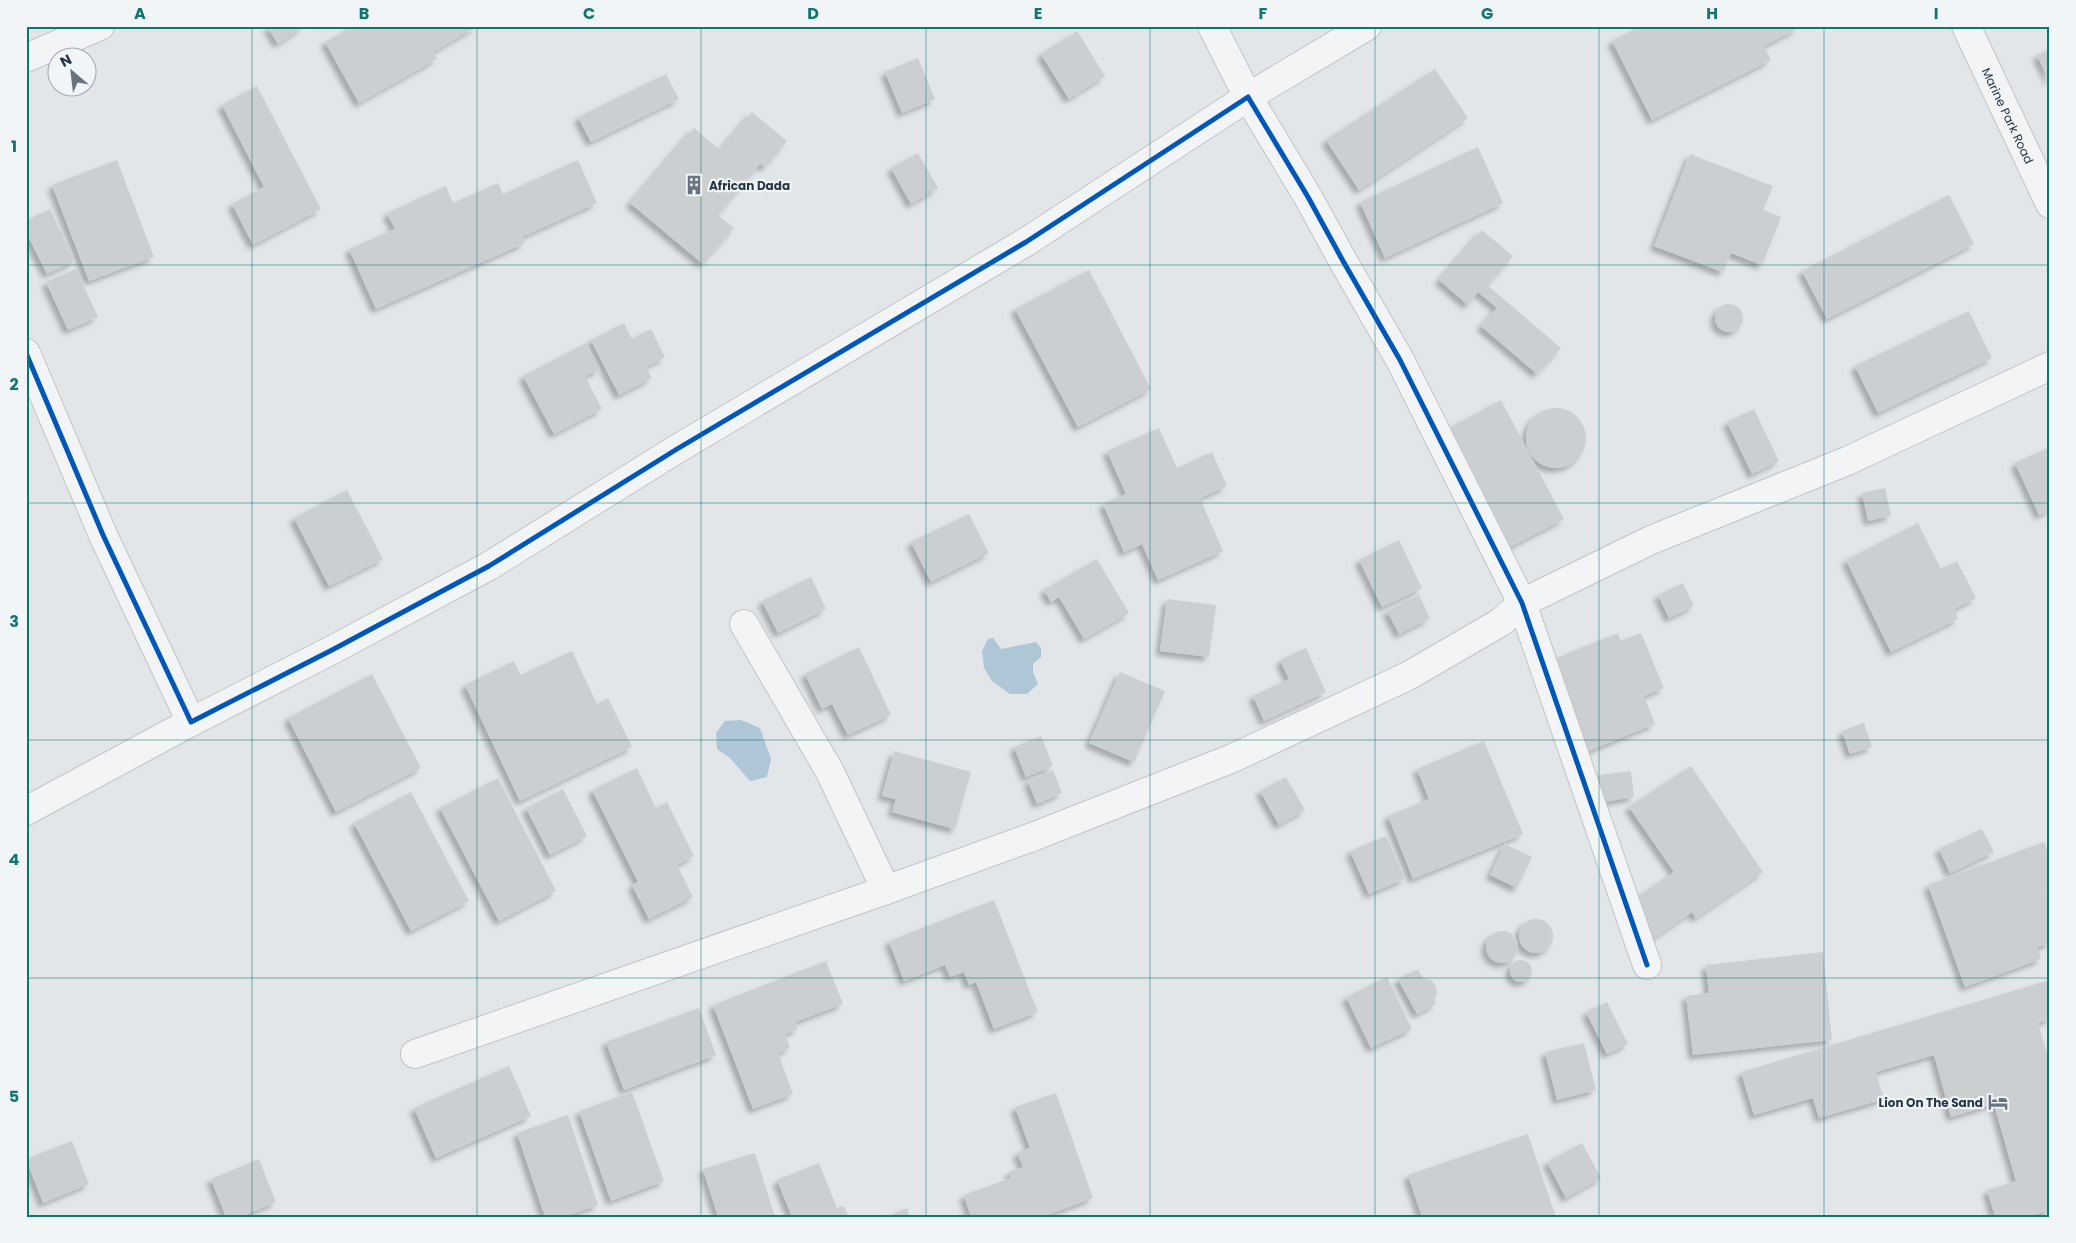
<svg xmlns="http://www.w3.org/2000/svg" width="2076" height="1243" font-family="Poppins,sans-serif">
<defs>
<filter id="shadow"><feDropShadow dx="-4.5" dy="4.5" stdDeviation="2.5" flood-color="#0004"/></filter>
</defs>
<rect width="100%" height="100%" fill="#e3e6e9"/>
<!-- water -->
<g fill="#afc6d7">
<path d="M 993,638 L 1001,649 L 1036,642 L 1041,648 L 1041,657 L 1033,664 L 1033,672 L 1038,684 L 1027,694 L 1010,694 L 992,681 L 984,668 L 982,651 L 988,639 Z"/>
<path d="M 741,720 L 760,728 L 771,759 L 767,777 L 750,781 L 730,758 L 717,749 L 716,733 L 725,721 Z"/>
</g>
<!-- building -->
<g fill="#cccfd2" filter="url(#shadow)">
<path d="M 267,26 L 305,26 L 278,44 Z"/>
<path d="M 348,26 L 478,26 L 433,52 L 437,59 L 359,103 L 325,42 L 349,29 Z"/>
<path d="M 1641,26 L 1796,26 L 1797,29 L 1764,46 L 1771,60 L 1652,120 L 1612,41 Z"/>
<path d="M 1077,31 L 1105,76 L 1069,99 L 1041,54 Z"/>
<path d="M 2050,49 L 2050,82 L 2037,55 Z"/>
<path d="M 918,58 L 935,99 L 902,113 L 885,72 Z"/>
<path d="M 1435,69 L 1468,118 L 1359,190 L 1326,140 Z"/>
<path d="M 666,74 L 679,99 L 591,142 L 578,117 Z"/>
<path d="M 257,86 L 321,209 L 253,245 L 232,204 L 264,187 L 222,105 Z"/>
<path d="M 752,112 L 787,141 L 765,167 L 760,164 L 718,215 L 734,228 L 703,264 L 630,203 L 694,128 L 720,150 Z"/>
<path d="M 1478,147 L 1503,203 L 1385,258 L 1360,202 Z"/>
<path d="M 918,153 L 938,188 L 911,204 L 891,168 Z"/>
<path d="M 1690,154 L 1773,186 L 1763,210 L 1781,217 L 1762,265 L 1731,253 L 1723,272 L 1654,246 Z"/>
<path d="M 117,160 L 154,257 L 89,281 L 52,185 Z"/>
<path d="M 578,160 L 597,203 L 522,237 L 525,243 L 376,309 L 349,249 L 395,229 L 387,213 L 446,186 L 453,203 L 498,183 L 503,194 Z"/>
<path d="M 1949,195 L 1974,244 L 1827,319 L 1802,271 Z"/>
<path d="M 50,209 L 75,261 L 47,274 L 26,232 L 26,221 Z"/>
<path d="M 1482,230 L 1513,256 L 1487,285 L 1561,348 L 1537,374 L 1481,326 L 1497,308 L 1478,292 L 1468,305 L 1439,280 Z"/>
<path d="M 76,269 L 98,317 L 68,330 L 46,282 Z"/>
<path d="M 1089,270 L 1151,389 L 1078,427 L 1015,309 Z"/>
<circle cx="1729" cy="318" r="14"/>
<path d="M 1969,311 L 1992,358 L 1878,413 L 1855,366 Z"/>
<path d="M 624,323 L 632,339 L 651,329 L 665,357 L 646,367 L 652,378 L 619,395 L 591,340 Z"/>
<path d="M 586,343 L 600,369 L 585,376 L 602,409 L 554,434 L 523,376 Z"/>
<path d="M 1501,400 L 1564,519 L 1508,548 L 1438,434 Z"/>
<circle cx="1556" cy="438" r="30"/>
<path d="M 1754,409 L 1779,461 L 1752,474 L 1727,422 Z"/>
<path d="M 1159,428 L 1177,468 L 1212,452 L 1227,486 L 1200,498 L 1223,551 L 1158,580 L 1142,544 L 1124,552 L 1103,504 L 1126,494 L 1107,451 Z"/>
<path d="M 2050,447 L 2050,510 L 2039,515 L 2015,463 Z"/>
<path d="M 1885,488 L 1891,516 L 1868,521 L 1862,493 Z"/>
<path d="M 347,490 L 383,559 L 329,586 L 294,518 Z"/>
<path d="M 969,514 L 989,553 L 931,582 L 911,542 Z"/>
<path d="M 1918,523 L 1941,569 L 1957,561 L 1976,598 L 1954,609 L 1958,619 L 1891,652 L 1846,560 Z"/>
<path d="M 1399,540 L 1422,588 L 1382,607 L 1359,560 Z"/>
<path d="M 1097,559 L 1129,613 L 1084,639 L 1059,597 L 1051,602 L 1044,590 Z"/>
<path d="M 811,577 L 826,609 L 778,633 L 762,601 Z"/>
<path d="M 1683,583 L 1694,606 L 1669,618 L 1658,595 Z"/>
<path d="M 1419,595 L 1430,618 L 1399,634 L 1387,611 Z"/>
<path d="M 1167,599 L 1216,605 L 1209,657 L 1160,651 Z"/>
<path d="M 1618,633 L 1621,641 L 1641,633 L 1664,688 L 1644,696 L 1655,724 L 1586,752 L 1549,661 Z"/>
<path d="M 859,647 L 891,715 L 848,735 L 832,704 L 822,709 L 805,674 Z"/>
<path d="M 1306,648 L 1326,692 L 1264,721 L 1253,696 L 1289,679 L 1280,660 Z"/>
<path d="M 572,651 L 597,704 L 608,698 L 632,747 L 520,801 L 465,685 L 514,661 L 521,675 Z"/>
<path d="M 1120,672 L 1165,691 L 1134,762 L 1089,743 Z"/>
<path d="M 372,674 L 421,768 L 336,812 L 288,718 Z"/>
<path d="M 1864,723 L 1872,747 L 1850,754 L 1842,731 Z"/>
<path d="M 1041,736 L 1053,766 L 1026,777 L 1014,747 Z"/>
<path d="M 1484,741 L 1523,834 L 1413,879 L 1388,816 L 1429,799 L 1417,769 Z"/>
<path d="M 894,751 L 971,772 L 955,829 L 892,812 L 896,799 L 882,796 Z"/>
<path d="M 1691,766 L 1763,872 L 1696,918 L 1692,912 L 1654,938 L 1630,902 L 1674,872 L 1629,807 Z"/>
<path d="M 637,768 L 656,808 L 667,802 L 694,856 L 677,865 L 693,897 L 649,919 L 632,885 L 638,882 L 592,790 Z"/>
<path d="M 1053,770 L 1062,793 L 1037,804 L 1028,781 Z"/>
<path d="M 1631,771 L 1634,797 L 1597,803 L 1593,776 Z"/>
<path d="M 1286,777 L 1305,810 L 1279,825 L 1260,791 Z"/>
<path d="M 498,778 L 556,891 L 499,921 L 440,808 Z"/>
<path d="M 563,789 L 587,836 L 550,855 L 526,808 Z"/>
<path d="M 411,792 L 469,901 L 411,931 L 354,823 Z"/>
<path d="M 1982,829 L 1994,852 L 1950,873 L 1939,849 Z"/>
<path d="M 1386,836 L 1405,879 L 1369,894 L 1350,851 Z"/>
<path d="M 2044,842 L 2050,856 L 2050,891 L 2046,892 L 2050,902 L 2050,943 L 2037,947 L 2041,959 L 1965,987 L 1928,885 Z"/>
<path d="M 1505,844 L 1532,857 L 1517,888 L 1490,875 Z"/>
<path d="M 994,900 L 1038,1012 L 994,1029 L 976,982 L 969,985 L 964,972 L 950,977 L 945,965 L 904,981 L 889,941 Z"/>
<circle cx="1536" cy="936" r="17"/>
<circle cx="1502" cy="947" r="16"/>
<path d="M 1823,952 L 1832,1040 L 1693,1055 L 1686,996 L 1709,993 L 1706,965 Z"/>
<circle cx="1521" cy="971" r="11"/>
<path d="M 826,961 L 843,1004 L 795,1022 L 798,1029 L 785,1034 L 790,1048 L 778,1053 L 793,1094 L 753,1109 L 713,1005 Z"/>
<path d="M 1418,969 L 1423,978 L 1431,980 L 1436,986 L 1437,993 L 1434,1000 L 1436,1004 L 1417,1014 L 1398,979 Z"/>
<path d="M 1387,977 L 1412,1029 L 1371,1048 L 1346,997 Z"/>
<path d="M 2050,980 L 2050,1019 L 2038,1023 L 2050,1063 L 2050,1210 L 2026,1217 L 1995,1217 L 1987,1190 L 2016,1181 L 1994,1104 L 1951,1117 L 1934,1055 L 1876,1072 L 1884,1099 L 1819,1118 L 1813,1098 L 1754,1115 L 1741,1072 Z"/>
<path d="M 1607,1002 L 1628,1044 L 1607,1054 L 1586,1012 Z"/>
<path d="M 699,1008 L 716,1055 L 624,1090 L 606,1042 Z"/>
<path d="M 1584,1043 L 1596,1090 L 1557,1100 L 1545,1052 Z"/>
<path d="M 509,1066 L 531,1116 L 436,1158 L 414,1108 Z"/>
<path d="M 632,1092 L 664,1181 L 611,1201 L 579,1111 Z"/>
<path d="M 1056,1093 L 1093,1198 L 1042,1217 L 971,1217 L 964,1195 L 1011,1178 L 1009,1172 L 1023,1167 L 1017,1152 L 1030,1148 L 1015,1107 Z"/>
<path d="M 568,1115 L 598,1205 L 563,1217 L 545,1217 L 517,1133 Z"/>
<path d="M 1528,1134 L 1556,1217 L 1422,1217 L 1408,1175 Z"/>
<path d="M 72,1141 L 89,1184 L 43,1203 L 26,1159 Z"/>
<path d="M 1582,1143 L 1601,1178 L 1566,1198 L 1547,1162 Z"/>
<path d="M 755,1153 L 775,1217 L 718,1217 L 703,1169 Z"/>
<path d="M 259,1159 L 276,1202 L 241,1217 L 226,1217 L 211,1179 Z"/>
<path d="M 819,1163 L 837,1208 L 844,1206 L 849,1217 L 792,1217 L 777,1180 Z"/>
<path d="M 907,1208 L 910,1217 L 887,1217 Z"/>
</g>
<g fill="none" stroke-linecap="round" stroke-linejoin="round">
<defs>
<g id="minor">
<path d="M 1212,26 L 1248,97 L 1367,26"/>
<path id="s1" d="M 1966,26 L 2050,204"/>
<path d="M 26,58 L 100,26"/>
<path d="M 26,353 L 103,535 L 191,722 L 332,650 L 489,566 L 677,449 L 1026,242 L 1248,97 L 1308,197 L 1343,261 L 1400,360 L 1522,603 L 1647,965"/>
<path d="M 744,624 L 830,772 L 886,890"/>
<path d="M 26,811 L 191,722"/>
<path d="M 415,1054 L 886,890 L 1035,836 L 1233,758 L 1408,676 L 1501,622 L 1522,603 L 1651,540 L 1847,461 L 2050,366"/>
</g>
</defs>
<!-- minor casing -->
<use href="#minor" stroke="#c1c4c7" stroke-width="30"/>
<!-- minor -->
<use href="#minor" stroke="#f3f4f5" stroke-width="28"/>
<defs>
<path id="cycleway" d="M 26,353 L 103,535 L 191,722 L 332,650 L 489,566 L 677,449 L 1026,242 L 1248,97 L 1308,197 L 1343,261 L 1400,360 L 1522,603 L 1647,965"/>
</defs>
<!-- cycleway casing -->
<use href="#cycleway" stroke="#f1f5f8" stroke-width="8"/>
<!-- cycleway -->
<use href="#cycleway" stroke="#0057b8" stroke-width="5"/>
</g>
<!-- grid -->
<path fill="none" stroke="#0f766e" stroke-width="1" stroke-opacity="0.55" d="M 252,26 L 252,1217M 477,26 L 477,1217M 701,26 L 701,1217M 926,26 L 926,1217M 1150,26 L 1150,1217M 1375,26 L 1375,1217M 1599,26 L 1599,1217M 1824,26 L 1824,1217M 26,265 L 2050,265M 26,503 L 2050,503M 26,740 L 2050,740M 26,978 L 2050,978"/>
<!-- icons -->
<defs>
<symbol id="building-bare" viewBox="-9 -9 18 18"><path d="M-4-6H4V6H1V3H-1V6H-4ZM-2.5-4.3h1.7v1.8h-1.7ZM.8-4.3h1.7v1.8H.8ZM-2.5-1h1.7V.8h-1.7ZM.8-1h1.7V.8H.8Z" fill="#69737e" stroke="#f1f5f8" stroke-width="2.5" paint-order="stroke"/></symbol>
<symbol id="hotel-bare" viewBox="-9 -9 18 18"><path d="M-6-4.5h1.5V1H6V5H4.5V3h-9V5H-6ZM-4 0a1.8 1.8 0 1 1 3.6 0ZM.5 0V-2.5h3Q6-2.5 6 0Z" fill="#69737e" stroke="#f1f5f8" stroke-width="2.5" paint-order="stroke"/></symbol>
</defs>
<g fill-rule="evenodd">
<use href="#building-bare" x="680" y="171" width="28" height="28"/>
<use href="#hotel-bare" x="1984" y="1088" width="28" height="28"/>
</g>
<g text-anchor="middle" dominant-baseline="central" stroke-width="4.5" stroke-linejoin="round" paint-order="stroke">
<!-- street labels -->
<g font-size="12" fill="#273545" stroke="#f1f5f8">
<text stroke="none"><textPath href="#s1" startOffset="99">Marine Park Road</textPath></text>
</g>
<!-- poi labels -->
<g font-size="12" font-weight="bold" fill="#273545" stroke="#f1f5f8" text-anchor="start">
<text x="709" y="185">African Dada</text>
<text x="1983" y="1102" text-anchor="end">Lion On The Sand</text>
</g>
</g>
<!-- border -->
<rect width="2076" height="1243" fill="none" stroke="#f1f5f8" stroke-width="55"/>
<!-- north arrow -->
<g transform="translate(72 72) rotate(332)"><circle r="24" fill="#f1f5f8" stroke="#a0a8b0"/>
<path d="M0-4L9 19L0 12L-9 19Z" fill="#69737e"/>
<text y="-8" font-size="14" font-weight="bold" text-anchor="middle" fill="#273545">N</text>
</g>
<rect x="28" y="28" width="2020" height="1188" fill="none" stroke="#0f766e" stroke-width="2"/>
<g font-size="16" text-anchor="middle" font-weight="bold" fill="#0f766e">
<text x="140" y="19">A</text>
<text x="364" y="19">B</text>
<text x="589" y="19">C</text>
<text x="813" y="19">D</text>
<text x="1038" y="19">E</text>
<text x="1263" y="19">F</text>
<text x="1487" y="19">G</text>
<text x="1712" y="19">H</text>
<text x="1936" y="19">I</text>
<text x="14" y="152">1</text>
<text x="14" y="390">2</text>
<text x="14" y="627">3</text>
<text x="14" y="865">4</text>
<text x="14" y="1102">5</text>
</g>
</svg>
